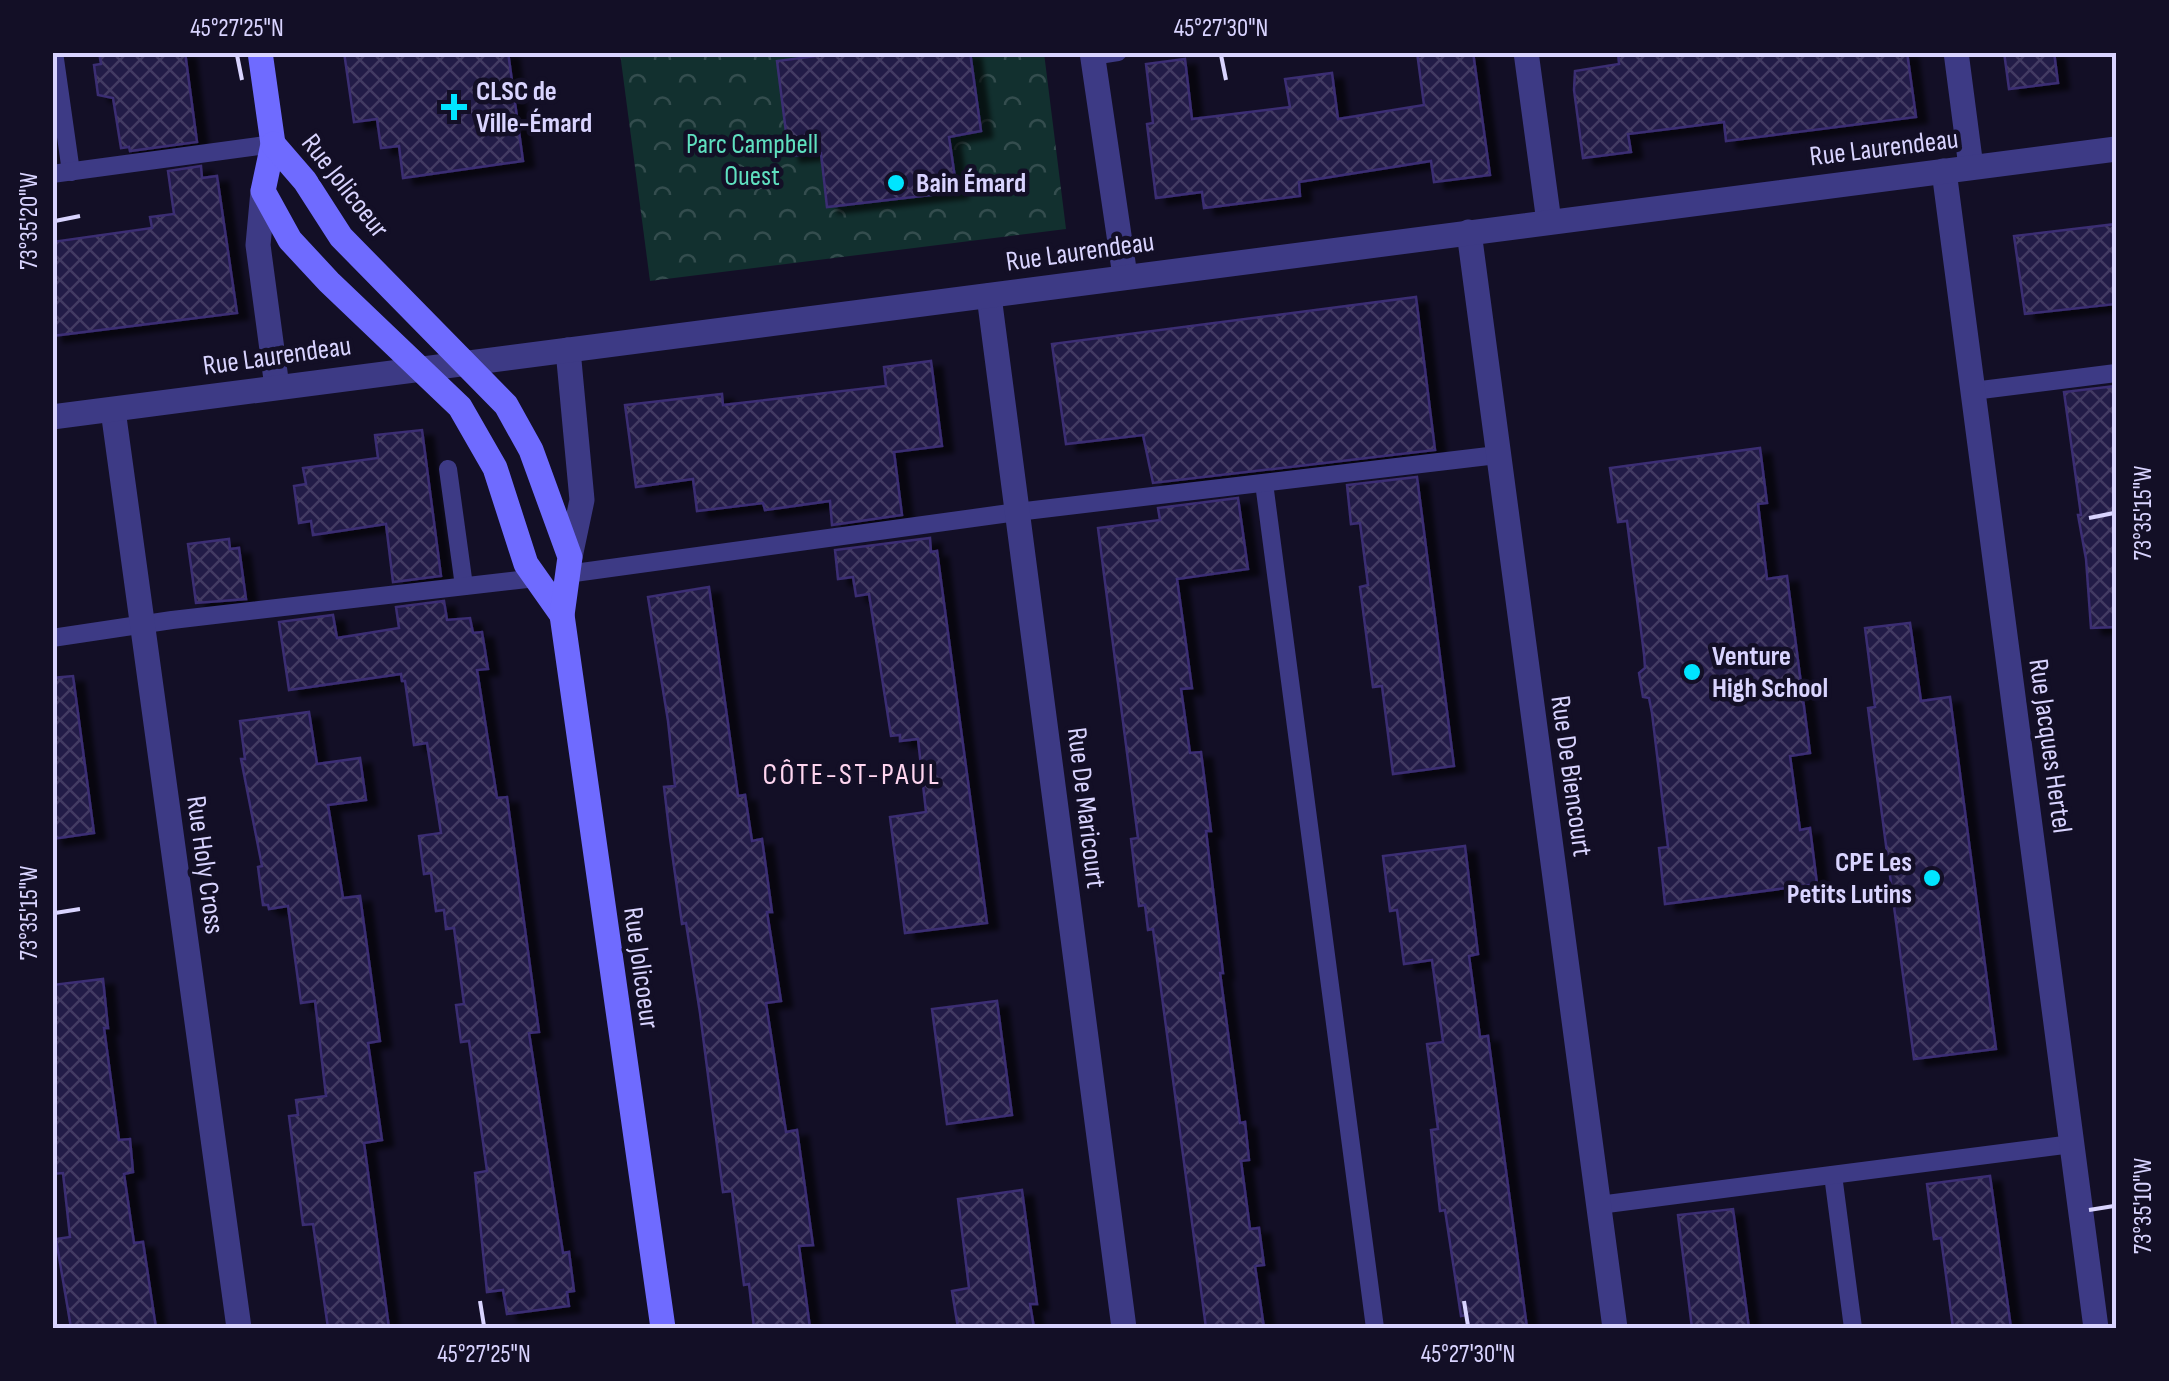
<svg xmlns="http://www.w3.org/2000/svg" width="2169" height="1381" font-family="'Sofia Sans Condensed',sans-serif">
<defs>
<pattern id="forest-crowns" width="20" height="18" patternUnits="userSpaceOnUse" patternTransform="scale(2.5)"><rect width="20" height="18" fill="#12302f"/><path d="M2 6a3 3 0 1 1 6 0M12 15a3 3 0 1 1 6 0" fill="none" stroke="#344d4e"/></pattern>
<pattern id="building-cross-hatch" width="8" height="8" patternUnits="userSpaceOnUse" patternTransform="scale(2.5)"><rect width="8" height="8" fill="#241b47"/><path d="M0 0l8 8M0 8l8-8" fill="none" stroke="#433b63"/></pattern>
<filter id="shadow"><feDropShadow dx="11" dy="6" stdDeviation="2.5" flood-color="#0009"/></filter>
</defs>
<rect width="100%" height="100%" fill="#130f26"/>
<!-- forest -->
<path fill="url(#forest-crowns)" d="M 620,53 L 1044,53 L 1066,229 L 650,281 Z"/>
<!-- building -->
<g fill="url(#building-cross-hatch)" stroke="#3b2d73" stroke-width="2.5" filter="url(#shadow)">
<path d="M 99,52 L 185,52 L 197,142 L 130,151 L 129,147 L 121,148 L 113,98 L 98,95 L 94,65 L 101,64 Z"/>
<path d="M 344,52 L 508,52 L 523,161 L 403,178 L 399,146 L 381,148 L 377,119 L 354,122 Z"/>
<path d="M 847,52 L 970,52 L 981,131 L 949,137 L 957,192 L 827,207 L 821,153 L 789,156 L 777,61 Z"/>
<path d="M 1417,52 L 1473,52 L 1490,175 L 1434,182 L 1431,161 L 1299,182 L 1300,196 L 1204,208 L 1202,192 L 1156,198 L 1147,124 L 1153,123 L 1146,64 L 1185,59 L 1192,119 L 1290,107 L 1285,79 L 1332,73 L 1338,119 L 1424,105 Z"/>
<path d="M 1618,52 L 1907,52 L 1916,117 L 1726,141 L 1724,122 L 1677,128 L 1628,134 L 1631,152 L 1583,158 L 1574,90 L 1575,71 L 1619,64 Z"/>
<path d="M 2004,52 L 2054,52 L 2058,83 L 2009,89 Z"/>
<path d="M 201,166 L 202,178 L 217,176 L 237,313 L 52,336 L 52,242 L 152,228 L 150,217 L 174,214 L 168,171 Z"/>
<path d="M 2116,224 L 2116,304 L 2025,314 L 2014,236 Z"/>
<path d="M 1416,297 L 1435,450 L 1153,483 L 1143,435 L 1066,444 L 1052,344 Z"/>
<path d="M 931,361 L 942,446 L 894,452 L 902,515 L 832,525 L 830,501 L 765,510 L 763,503 L 697,511 L 693,479 L 636,487 L 625,405 L 722,394 L 723,405 L 886,386 L 884,367 Z"/>
<path d="M 2116,386 L 2116,627 L 2091,628 L 2086,559 L 2078,515 L 2081,515 L 2064,392 Z"/>
<path d="M 422,430 L 441,576 L 393,582 L 386,524 L 313,535 L 311,521 L 299,523 L 294,486 L 306,484 L 303,468 L 378,458 L 375,435 Z"/>
<path d="M 1760,448 L 1767,503 L 1758,504 L 1767,579 L 1787,576 L 1810,753 L 1790,756 L 1800,830 L 1810,828 L 1817,884 L 1665,904 L 1659,848 L 1668,847 L 1652,713 L 1649,698 L 1643,697 L 1639,673 L 1645,668 L 1644,654 L 1627,521 L 1618,522 L 1610,468 Z"/>
<path d="M 1417,477 L 1454,766 L 1393,774 L 1382,686 L 1373,687 L 1360,587 L 1368,585 L 1360,523 L 1351,524 L 1347,485 Z"/>
<path d="M 1238,498 L 1248,569 L 1177,579 L 1192,688 L 1181,689 L 1190,753 L 1201,752 L 1211,831 L 1206,831 L 1223,973 L 1220,973 L 1240,1123 L 1245,1122 L 1249,1160 L 1241,1161 L 1250,1229 L 1259,1228 L 1264,1265 L 1255,1266 L 1264,1328 L 1206,1328 L 1153,929 L 1148,930 L 1145,905 L 1139,906 L 1131,839 L 1138,838 L 1098,528 L 1160,520 L 1158,508 Z"/>
<path d="M 930,538 L 931,552 L 937,551 L 987,923 L 905,933 L 890,817 L 926,812 L 918,739 L 900,741 L 900,735 L 891,736 L 869,594 L 856,596 L 853,577 L 838,579 L 835,550 Z"/>
<path d="M 229,539 L 230,549 L 239,548 L 246,599 L 196,603 L 188,544 Z"/>
<path d="M 709,587 L 738,796 L 745,795 L 752,841 L 762,839 L 772,912 L 767,912 L 781,1001 L 766,1003 L 786,1132 L 797,1130 L 813,1245 L 799,1246 L 810,1328 L 754,1328 L 749,1284 L 744,1285 L 732,1191 L 723,1192 L 700,1013 L 686,923 L 682,924 L 670,838 L 664,787 L 675,786 L 668,721 L 648,597 Z"/>
<path d="M 444,601 L 447,620 L 470,618 L 473,633 L 482,632 L 488,669 L 477,670 L 497,798 L 507,797 L 539,1032 L 529,1033 L 563,1253 L 569,1252 L 574,1291 L 567,1292 L 569,1306 L 507,1314 L 503,1290 L 487,1292 L 475,1173 L 487,1171 L 469,1041 L 461,1042 L 456,1005 L 464,1004 L 454,928 L 446,929 L 444,910 L 436,911 L 431,873 L 424,874 L 419,836 L 441,833 L 427,743 L 414,745 L 405,681 L 402,681 L 401,674 L 289,690 L 279,622 L 333,615 L 337,638 L 399,628 L 396,607 Z"/>
<path d="M 1910,623 L 1921,701 L 1950,697 L 1996,1049 L 1914,1059 L 1868,708 L 1875,707 L 1865,628 Z"/>
<path d="M 73,676 L 94,833 L 52,839 L 52,678 Z"/>
<path d="M 309,712 L 317,764 L 360,758 L 366,800 L 328,805 L 343,898 L 360,896 L 380,1041 L 368,1043 L 382,1140 L 364,1143 L 389,1328 L 328,1328 L 313,1224 L 303,1225 L 289,1116 L 298,1115 L 296,1100 L 326,1096 L 315,1001 L 301,1003 L 288,906 L 269,909 L 268,905 L 263,905 L 258,867 L 262,866 L 241,759 L 245,759 L 240,721 Z"/>
<path d="M 1465,846 L 1478,954 L 1469,956 L 1480,1037 L 1488,1036 L 1527,1328 L 1469,1328 L 1467,1315 L 1461,1316 L 1445,1210 L 1440,1211 L 1431,1130 L 1438,1129 L 1427,1044 L 1443,1042 L 1432,960 L 1404,964 L 1397,910 L 1390,911 L 1383,856 Z"/>
<path d="M 103,979 L 108,1028 L 104,1028 L 119,1140 L 130,1139 L 133,1172 L 124,1174 L 134,1243 L 143,1242 L 156,1328 L 71,1328 L 56,1239 L 70,1237 L 63,1173 L 52,1174 L 52,985 Z"/>
<path d="M 997,1001 L 1012,1115 L 947,1124 L 932,1009 Z"/>
<path d="M 1990,1176 L 2011,1328 L 1953,1328 L 1941,1238 L 1934,1239 L 1927,1184 Z"/>
<path d="M 1022,1190 L 1037,1304 L 1030,1304 L 1034,1328 L 958,1328 L 952,1291 L 969,1288 L 958,1199 Z"/>
<path d="M 1733,1209 L 1749,1328 L 1692,1328 L 1678,1215 Z"/>
</g>
<g fill="none" stroke-linecap="round" stroke-linejoin="round">
<!-- lane -->
<g stroke="#3d3a85" stroke-width="18">
<path d="M 54,52 L 71,172"/>
<path d="M 1092,56 L 1118,52"/>
<path d="M 52,174 L 273,144"/>
<path d="M 1973,391 L 2116,373"/>
<path d="M 448,469 L 464,586"/>
<path d="M 1264,483 L 1375,1328"/>
<path d="M 567,574 L 1017,512 L 1497,455"/>
<path d="M 52,638 L 172,620 L 536,578"/>
<path d="M 1833,1175 L 1853,1328"/>
<path d="M 1599,1205 L 2072,1144"/>
</g>
<!-- street -->
<g stroke="#3d3a85" stroke-width="25">
<path d="M 1092,52 L 1125,276"/>
<path d="M 1526,52 L 1549,222"/>
<path d="M 1956,52 L 1971,167"/>
<path d="M 1944,171 L 2096,1328"/>
<path d="M 263,191 L 258,245 L 277,387"/>
<path d="M 1469,232 L 1615,1328"/>
<path d="M 989,296 L 1124,1328"/>
<path d="M 568,350 L 582,500 L 570,557"/>
<path d="M 113,410 L 239,1328"/>
<path d="M 52,417 L 2116,149"/>
</g>
<!-- secondary -->
<g stroke="#6f6bff" stroke-width="25">
<path d="M 260,52 L 273,144 L 263,191 L 290,240 L 329,282 L 460,407 L 495,468 L 526,564 L 562,615"/>
<path d="M 273,144 L 305,181 L 341,237 L 506,405 L 531,450 L 570,557 L 562,615 L 663,1328"/>
</g>
</g>
<!-- ticks -->
<path fill="none" stroke="#d9d4ff" stroke-width="4" d="M 237,55 L 242,80M 1221,55 L 1226,80M 55,221 L 80,216M 2089,518 L 2114,513M 55,913 L 80,909M 2089,1210 L 2114,1206M 480,1301 L 484,1326M 1464,1301 L 1468,1326"/>
<!-- markers -->
<g fill="#00e5ff" stroke="#130f26" stroke-width="4">
<path d="M449 92h10v10h10v10h-10v10h-10v-10h-10v-10h10z"/>
<circle cx="896" cy="183" r="10"/>
<circle cx="1692" cy="672" r="10"/>
<circle cx="1932" cy="878" r="10"/>
</g>
<g text-anchor="middle" dominant-baseline="central" stroke-width="9" stroke-linejoin="round" paint-order="stroke">
<!-- poi labels -->
<g font-size="28" font-weight="bold" fill="#d9d4ff" stroke="#130f26" text-anchor="start">
<text x="476" y="91">CLSC de<tspan x="476" dy="32">Ville-Émard</tspan></text>
<text x="916" y="183">Bain Émard</text>
<text x="1712" y="656">Venture<tspan x="1712" dy="32">High School</tspan></text>
<text x="1912" y="862" text-anchor="end">CPE Les<tspan x="1912" dy="32">Petits Lutins</tspan></text>
</g>
<!-- park labels -->
<g font-size="28" fill="#5fe0c0" stroke="#130f26">
<text x="752" y="144">Parc Campbell<tspan x="752" dy="32">Ouest</tspan></text>
</g>
<!-- street labels -->
<g font-size="28" fill="#d9d4ff" stroke="#130f26">
<text transform="translate(1884 148) rotate(-7)">Rue Laurendeau</text>
<text transform="translate(345 186) rotate(52)">Rue Jolicoeur</text>
<text transform="translate(1080 252) rotate(-8)">Rue Laurendeau</text>
<text transform="translate(277 356) rotate(-8)">Rue Laurendeau</text>
<text transform="translate(2050 746) rotate(82)">Rue Jacques Hertel</text>
<text transform="translate(1571 776) rotate(82)">Rue De Biencourt</text>
<text transform="translate(1086 808) rotate(83)">Rue De Maricourt</text>
<text transform="translate(205 865) rotate(82)">Rue Holy Cross</text>
<text transform="translate(641 968) rotate(82)">Rue Jolicoeur</text>
</g>
<!-- neighbourhood labels -->
<g font-size="30" letter-spacing="2.5" fill="#ffd6f0" stroke="#130f26">
<text x="852" y="775">CÔTE-ST-PAUL</text>
</g>
</g>
<!-- border -->
<rect width="2169" height="1381" fill="none" stroke="#130f26" stroke-width="110"/>
<rect x="55" y="55" width="2059" height="1271" fill="none" stroke="#d9d4ff" stroke-width="4"/>
<g font-size="25" text-anchor="middle" fill="#d9d4ff">
<text x="237" y="36">45°27'25"N</text>
<text x="1221" y="36">45°27'30"N</text>
<text transform="translate(28 221) rotate(-90)" y="9">73°35'20"W</text>
<text transform="translate(2142 513) rotate(-90)" y="9">73°35'15"W</text>
<text transform="translate(28 913) rotate(-90)" y="9">73°35'15"W</text>
<text transform="translate(2142 1206) rotate(-90)" y="9">73°35'10"W</text>
<text x="484" y="1362">45°27'25"N</text>
<text x="1468" y="1362">45°27'30"N</text>
</g>
</svg>
